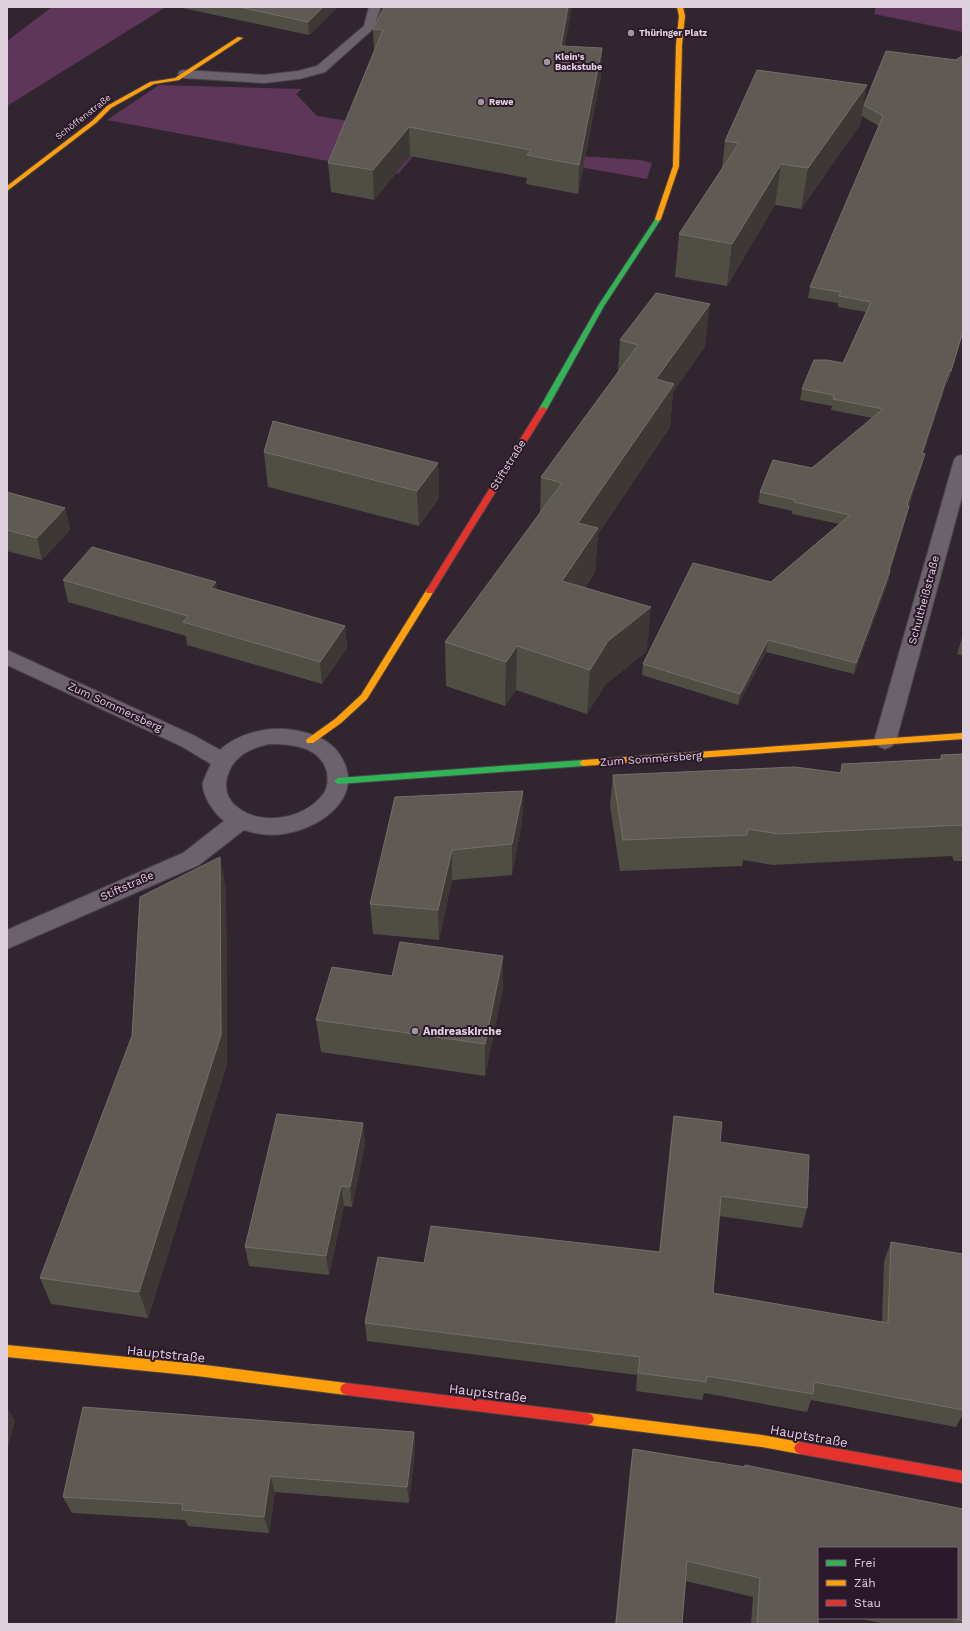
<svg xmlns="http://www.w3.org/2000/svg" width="970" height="1631" font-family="'Work Sans',sans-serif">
<rect width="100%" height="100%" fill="#312630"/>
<!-- green -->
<g fill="#5e365a">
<path d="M 52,7 L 166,7 L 7,106 L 7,41 Z"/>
<path d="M 876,7 L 963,7 L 963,32 L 874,14 Z"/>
<path d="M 159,85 L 302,89 L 296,94 L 317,116 L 565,155 L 640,160 L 652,163 L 647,179 L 546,161 L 431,135 L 398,174 L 107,120 Z"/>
</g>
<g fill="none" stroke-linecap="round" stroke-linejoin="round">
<defs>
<path id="lane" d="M 369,7 L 381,7 L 373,29 L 325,72 L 299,79 L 264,83 L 184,78 L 180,77 L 178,74 L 180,71 L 184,70 L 264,75 L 298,71 L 317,66 L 364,26 Z"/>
<g id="street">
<path d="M 963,455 L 963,493 L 896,741 L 892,746 L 885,749 L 878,746 L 874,741 L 954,460 L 957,456 Z"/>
<path d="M 7,650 L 195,736 L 220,750 C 236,735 264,727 285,729 C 305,731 329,737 340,755 C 367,797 320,829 283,834 C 270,836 256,834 244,830 L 199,865 L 7,949 L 7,930 L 183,853 L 224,821 C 215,814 201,795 203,782 C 205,777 208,770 211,764 L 181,746 L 7,665 ZM 269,744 C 292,744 320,746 327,772 C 328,779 328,787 324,793 C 305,819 262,827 237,807 C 219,793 225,768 242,755 C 250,749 260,746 269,744 Z"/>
</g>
<g id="fast">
<path d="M 656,218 L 661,219 L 604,306 L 547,409 L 545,410 L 541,410 L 539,409 L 598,306 Z"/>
<path d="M 583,760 L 587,763 L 583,766 L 338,784 L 334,781 L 338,778 Z"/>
</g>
<g id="slow">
<path d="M 677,7 L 683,7 L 685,16 L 682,45 L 679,166 L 661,219 L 658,221 L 655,219 L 673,166 L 676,45 L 679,16 Z"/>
<path d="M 238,37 L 243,38 L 179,80 L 154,84 L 111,108 L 96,123 L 7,191 L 7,186 L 92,121 L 107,106 L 150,82 L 175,78 Z"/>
<path d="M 430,588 L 434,591 L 367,699 L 341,723 L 313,743 L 307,743 L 306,741 L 307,739 L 335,719 L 361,695 L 427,589 Z"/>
<path d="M 963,733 L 963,739 L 583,766 L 579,763 L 583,760 Z"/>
<path d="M 7,1345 L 197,1364 L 346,1383 L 350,1385 L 352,1389 L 350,1393 L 346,1395 L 197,1376 L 7,1357 Z"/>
<path d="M 588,1413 L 762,1435 L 800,1442 L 804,1444 L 806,1448 L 804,1452 L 800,1454 L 762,1447 L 588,1425 L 584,1423 L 582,1419 L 584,1415 Z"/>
</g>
<g id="jam">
<path d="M 543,407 L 547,409 L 434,591 L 433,593 L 427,593 L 426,591 L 539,409 Z"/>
<path d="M 346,1383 L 588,1413 L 592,1415 L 594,1419 L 592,1423 L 588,1425 L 346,1395 L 342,1393 L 340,1389 L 342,1385 Z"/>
<path d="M 800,1442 L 963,1471 L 963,1483 L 800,1454 L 796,1452 L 794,1448 L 796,1444 Z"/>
</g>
</defs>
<!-- lane casing -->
<use href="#lane" stroke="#4b424b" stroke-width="2"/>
<!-- street casing -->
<use href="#street" stroke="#4b424b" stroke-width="2"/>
<!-- fast casing -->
<use href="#fast" stroke="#4b424b" stroke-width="2"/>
<!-- slow casing -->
<use href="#slow" stroke="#4b424b" stroke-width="2"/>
<!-- jam casing -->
<use href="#jam" stroke="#4b424b" stroke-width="2"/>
<!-- lane -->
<use href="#lane" fill="#6c626b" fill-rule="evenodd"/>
<!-- street -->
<use href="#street" fill="#6c626b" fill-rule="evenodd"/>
<!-- fast -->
<use href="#fast" fill="#30b455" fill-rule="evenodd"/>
<!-- slow -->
<use href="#slow" fill="#ff9f0a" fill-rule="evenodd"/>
<!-- jam -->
<use href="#jam" fill="#e5322d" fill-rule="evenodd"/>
</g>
<!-- wall -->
<g fill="#504d44">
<path d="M 178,7 L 337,7 L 309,35 Z"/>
<path d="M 384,7 L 565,47 L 602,48 L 601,76 L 578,194 L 526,184 L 527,178 L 410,156 L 374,200 L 331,192 L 328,163 L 374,51 L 373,29 Z"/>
<path d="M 963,55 L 963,333 L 948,382 L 947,382 L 923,453 L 925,454 L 922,465 L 909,506 L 906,518 L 890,571 L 888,582 L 854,674 L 766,652 L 738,705 L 642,675 L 643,664 L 771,582 L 839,524 L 792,514 L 792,511 L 758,503 L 760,492 L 812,468 L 872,418 L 831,410 L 832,406 L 800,400 L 802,389 L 843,363 L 866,312 L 838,307 L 838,303 L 808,298 L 810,287 L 879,126 L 862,116 L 860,125 L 801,209 L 775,205 L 727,286 L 675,277 L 679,234 L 722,168 L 725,141 L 864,105 L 956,60 Z"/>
<path d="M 620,340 L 705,346 L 673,392 L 670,427 L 598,534 L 595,572 L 585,588 L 647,651 L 605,685 L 587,714 L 516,690 L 505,706 L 446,686 L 445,642 L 540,513 L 541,477 L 618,372 Z"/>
<path d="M 264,452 L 438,463 L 439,498 L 419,526 L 268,487 Z"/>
<path d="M 7,492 L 65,508 L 70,530 L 42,560 L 7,551 Z"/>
<path d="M 63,580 L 217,590 L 345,626 L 347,648 L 322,684 L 187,645 L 186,636 L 68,602 Z"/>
<path d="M 963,634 L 963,656 L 957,654 Z"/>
<path d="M 963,754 L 963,861 L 954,861 L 952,856 L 773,865 L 743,860 L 742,866 L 620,871 L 610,806 L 613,775 L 840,773 L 842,764 L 940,759 L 941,755 Z"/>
<path d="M 523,791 L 522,822 L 512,875 L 452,880 L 439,940 L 373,934 L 370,904 Z"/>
<path d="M 226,888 L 227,1064 L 148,1318 L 51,1304 L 40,1278 Z"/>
<path d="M 503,956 L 503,988 L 485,1076 L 321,1052 L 316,1020 L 392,976 Z"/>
<path d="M 674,1116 L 720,1142 L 807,1208 L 802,1228 L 719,1216 L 713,1293 L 882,1322 L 884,1261 L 891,1242 L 963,1254 L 963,1414 L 956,1427 L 811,1400 L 807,1412 L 704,1393 L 702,1400 L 636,1391 L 637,1375 L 367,1341 L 365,1323 L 659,1252 L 671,1136 Z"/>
<path d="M 363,1123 L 365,1144 L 352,1207 L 344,1206 L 329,1275 L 249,1266 L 245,1247 Z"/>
<path d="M 414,1432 L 415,1449 L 409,1503 L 275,1492 L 269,1533 L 188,1526 L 185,1520 L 72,1513 L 63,1497 Z"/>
<path d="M 633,1449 L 963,1509 L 963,1624 L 886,1624 L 857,1618 L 957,1618 L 819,1548 L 818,1624 L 751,1624 L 753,1597 L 686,1581 L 682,1624 L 615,1624 L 630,1470 Z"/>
</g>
<!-- shaded-wall -->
<g fill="#3d3735">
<path d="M 323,7 L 337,7 L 309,35 L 308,22 Z"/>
<path d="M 568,7 L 572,7 L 560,74 L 561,46 Z"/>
<path d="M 602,48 L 601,76 L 578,194 L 579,165 Z"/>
<path d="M 867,85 L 860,125 L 801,209 L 808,168 Z"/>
<path d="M 409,127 L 410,156 L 374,200 L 373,170 Z"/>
<path d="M 781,164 L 775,205 L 727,286 L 732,244 Z"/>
<path d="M 710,304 L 705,346 L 673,392 L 670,427 L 598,534 L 595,572 L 560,625 L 562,581 L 578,523 L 656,379 Z"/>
<path d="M 963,331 L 963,333 L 948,382 L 951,371 Z"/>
<path d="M 949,371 L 947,382 L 920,464 L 922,453 Z"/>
<path d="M 925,454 L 922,465 L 905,517 L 907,505 Z"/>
<path d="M 438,463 L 439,498 L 419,526 L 417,491 Z"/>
<path d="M 909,506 L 906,518 L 886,582 L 889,570 Z"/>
<path d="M 65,508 L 70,530 L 42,560 L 37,538 Z"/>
<path d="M 890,571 L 888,582 L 854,674 L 856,663 Z"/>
<path d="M 216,582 L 219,604 L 211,588 Z"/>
<path d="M 651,607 L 647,651 L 605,685 L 587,714 L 590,670 L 608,641 Z"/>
<path d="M 345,626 L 347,648 L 322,684 L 320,662 Z"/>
<path d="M 768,640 L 766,652 L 738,705 L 740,694 Z"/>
<path d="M 517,646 L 516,690 L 505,706 L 506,662 Z"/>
<path d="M 523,791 L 522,822 L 512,875 L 512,844 Z"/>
<path d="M 452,850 L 452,880 L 439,940 L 438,910 Z"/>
<path d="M 220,857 L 226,888 L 227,1064 L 148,1318 L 139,1292 Z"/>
<path d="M 503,956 L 503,988 L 485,1076 L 485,1044 Z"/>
<path d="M 363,1123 L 365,1144 L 352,1207 L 350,1187 Z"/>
<path d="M 341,1186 L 344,1206 L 329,1275 L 326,1256 Z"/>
<path d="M 7,1407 L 15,1421 L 7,1451 Z"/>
<path d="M 414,1432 L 415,1449 L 409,1503 L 407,1487 Z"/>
<path d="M 270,1476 L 275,1492 L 269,1533 L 264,1517 Z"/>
</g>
<!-- building -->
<g fill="#5f5b54" stroke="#736e6a">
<path d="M 239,7 L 323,7 L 308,22 Z"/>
<path d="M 384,7 L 568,7 L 561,46 L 602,48 L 579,165 L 527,155 L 531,150 L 409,127 L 373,170 L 328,163 L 383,30 L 373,29 Z"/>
<path d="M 886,51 L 956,60 L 963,55 L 963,331 L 951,371 L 949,371 L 922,453 L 925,454 L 907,505 L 909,506 L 889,570 L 890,571 L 856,663 L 768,640 L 740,694 L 643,664 L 693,563 L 771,582 L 850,515 L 794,502 L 795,500 L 760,492 L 773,460 L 812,468 L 883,409 L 833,399 L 834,395 L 802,389 L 814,360 L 827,360 L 843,363 L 871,302 L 839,296 L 841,292 L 810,287 L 883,116 L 864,105 Z"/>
<path d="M 757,70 L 867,85 L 808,168 L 781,164 L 732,244 L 679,234 L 739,143 L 725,141 Z"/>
<path d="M 656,293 L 710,304 L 656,379 L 674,384 L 578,523 L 598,528 L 562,581 L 651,607 L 608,641 L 590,670 L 517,646 L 506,662 L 445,642 L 562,483 L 541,477 L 638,345 L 620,340 Z"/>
<path d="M 273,421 L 438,463 L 417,491 L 264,452 Z"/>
<path d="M 7,492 L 65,508 L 37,538 L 7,530 Z"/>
<path d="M 92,547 L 216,582 L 211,588 L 345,626 L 320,662 L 183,622 L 188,616 L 63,580 Z"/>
<path d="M 963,754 L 963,829 L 962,825 L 779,834 L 748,829 L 747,835 L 623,840 L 613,775 L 795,767 L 841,773 L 842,764 L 942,759 L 941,755 Z"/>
<path d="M 523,791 L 512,844 L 452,850 L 438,910 L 370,904 L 395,797 Z"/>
<path d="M 220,857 L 221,1035 L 139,1292 L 40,1278 L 132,1036 L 140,897 Z"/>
<path d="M 400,942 L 503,956 L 485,1044 L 316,1020 L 332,967 L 392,976 Z"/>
<path d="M 277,1114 L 363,1123 L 350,1187 L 341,1186 L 326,1256 L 245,1247 Z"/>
<path d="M 674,1116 L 722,1122 L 720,1142 L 809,1155 L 807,1208 L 721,1196 L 713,1293 L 888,1323 L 891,1242 L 963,1254 L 963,1410 L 814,1382 L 813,1394 L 707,1376 L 706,1382 L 638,1373 L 640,1357 L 365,1323 L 378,1257 L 424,1263 L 431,1226 L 660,1252 Z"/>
<path d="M 83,1407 L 414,1432 L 407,1487 L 270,1476 L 264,1517 L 182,1510 L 183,1504 L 63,1497 Z"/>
<path d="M 633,1449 L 745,1467 L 745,1465 L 963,1509 L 963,1621 L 952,1618 L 957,1618 L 957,1548 L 819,1548 L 819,1607 L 818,1624 L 757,1624 L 760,1578 L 687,1561 L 682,1624 L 616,1624 Z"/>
</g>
<!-- markers -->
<g fill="#a195a0" stroke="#2b182a" stroke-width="1.5">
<circle cx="631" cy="33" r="4"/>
<circle cx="547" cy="62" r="4"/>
<circle cx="481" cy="102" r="4"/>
<circle cx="415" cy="1031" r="4"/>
</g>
<g text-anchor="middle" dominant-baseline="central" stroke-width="4" stroke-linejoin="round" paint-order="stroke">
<!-- far-poi labels -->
<g font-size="9" font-weight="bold" fill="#ded1dd" stroke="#2b182a" text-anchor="start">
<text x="639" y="33">Thüringer Platz</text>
<text x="555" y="57">Klein's<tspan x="555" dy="10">Backstube</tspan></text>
<text x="489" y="102">Rewe</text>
</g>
<!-- far-street labels -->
<g font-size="9" fill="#ded1dd" stroke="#2b182a">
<text transform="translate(83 117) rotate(-38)">Schöffenstraße</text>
</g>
<!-- street labels -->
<g font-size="11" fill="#ded1dd" stroke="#2b182a">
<text transform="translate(508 465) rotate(-58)">Stiftstraße</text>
<text transform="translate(924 600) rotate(-75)">Schultheißstraße</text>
<text transform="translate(115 707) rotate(25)">Zum Sommersberg</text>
<text transform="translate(651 759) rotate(-4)">Zum Sommersberg</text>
<text transform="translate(127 886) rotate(-24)">Stiftstraße</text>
</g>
<!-- poi labels -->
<g font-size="11" font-weight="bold" fill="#ded1dd" stroke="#2b182a" text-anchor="start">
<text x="423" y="1031">Andreaskirche</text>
</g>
<!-- near-street labels -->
<g font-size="13" fill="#ded1dd" stroke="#2b182a">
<text transform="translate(166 1354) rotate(6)">Hauptstraße</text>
<text transform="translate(488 1393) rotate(7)">Hauptstraße</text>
<text transform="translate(809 1436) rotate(10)">Hauptstraße</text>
</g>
</g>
<!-- border -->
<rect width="970" height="1631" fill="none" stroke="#ded1dd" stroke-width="16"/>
<!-- legend -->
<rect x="818" y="1547" width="140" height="72" fill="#2b182a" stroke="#736272"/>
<rect x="826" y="1560" width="20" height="6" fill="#30b455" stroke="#736272"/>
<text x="854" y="1567" font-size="12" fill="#ded1dd">Frei</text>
<rect x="826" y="1580" width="20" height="6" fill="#ff9f0a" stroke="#736272"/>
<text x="854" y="1587" font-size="12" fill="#ded1dd">Zäh</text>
<rect x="826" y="1600" width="20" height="6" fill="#e5322d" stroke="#736272"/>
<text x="854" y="1607" font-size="12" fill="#ded1dd">Stau</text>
</svg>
